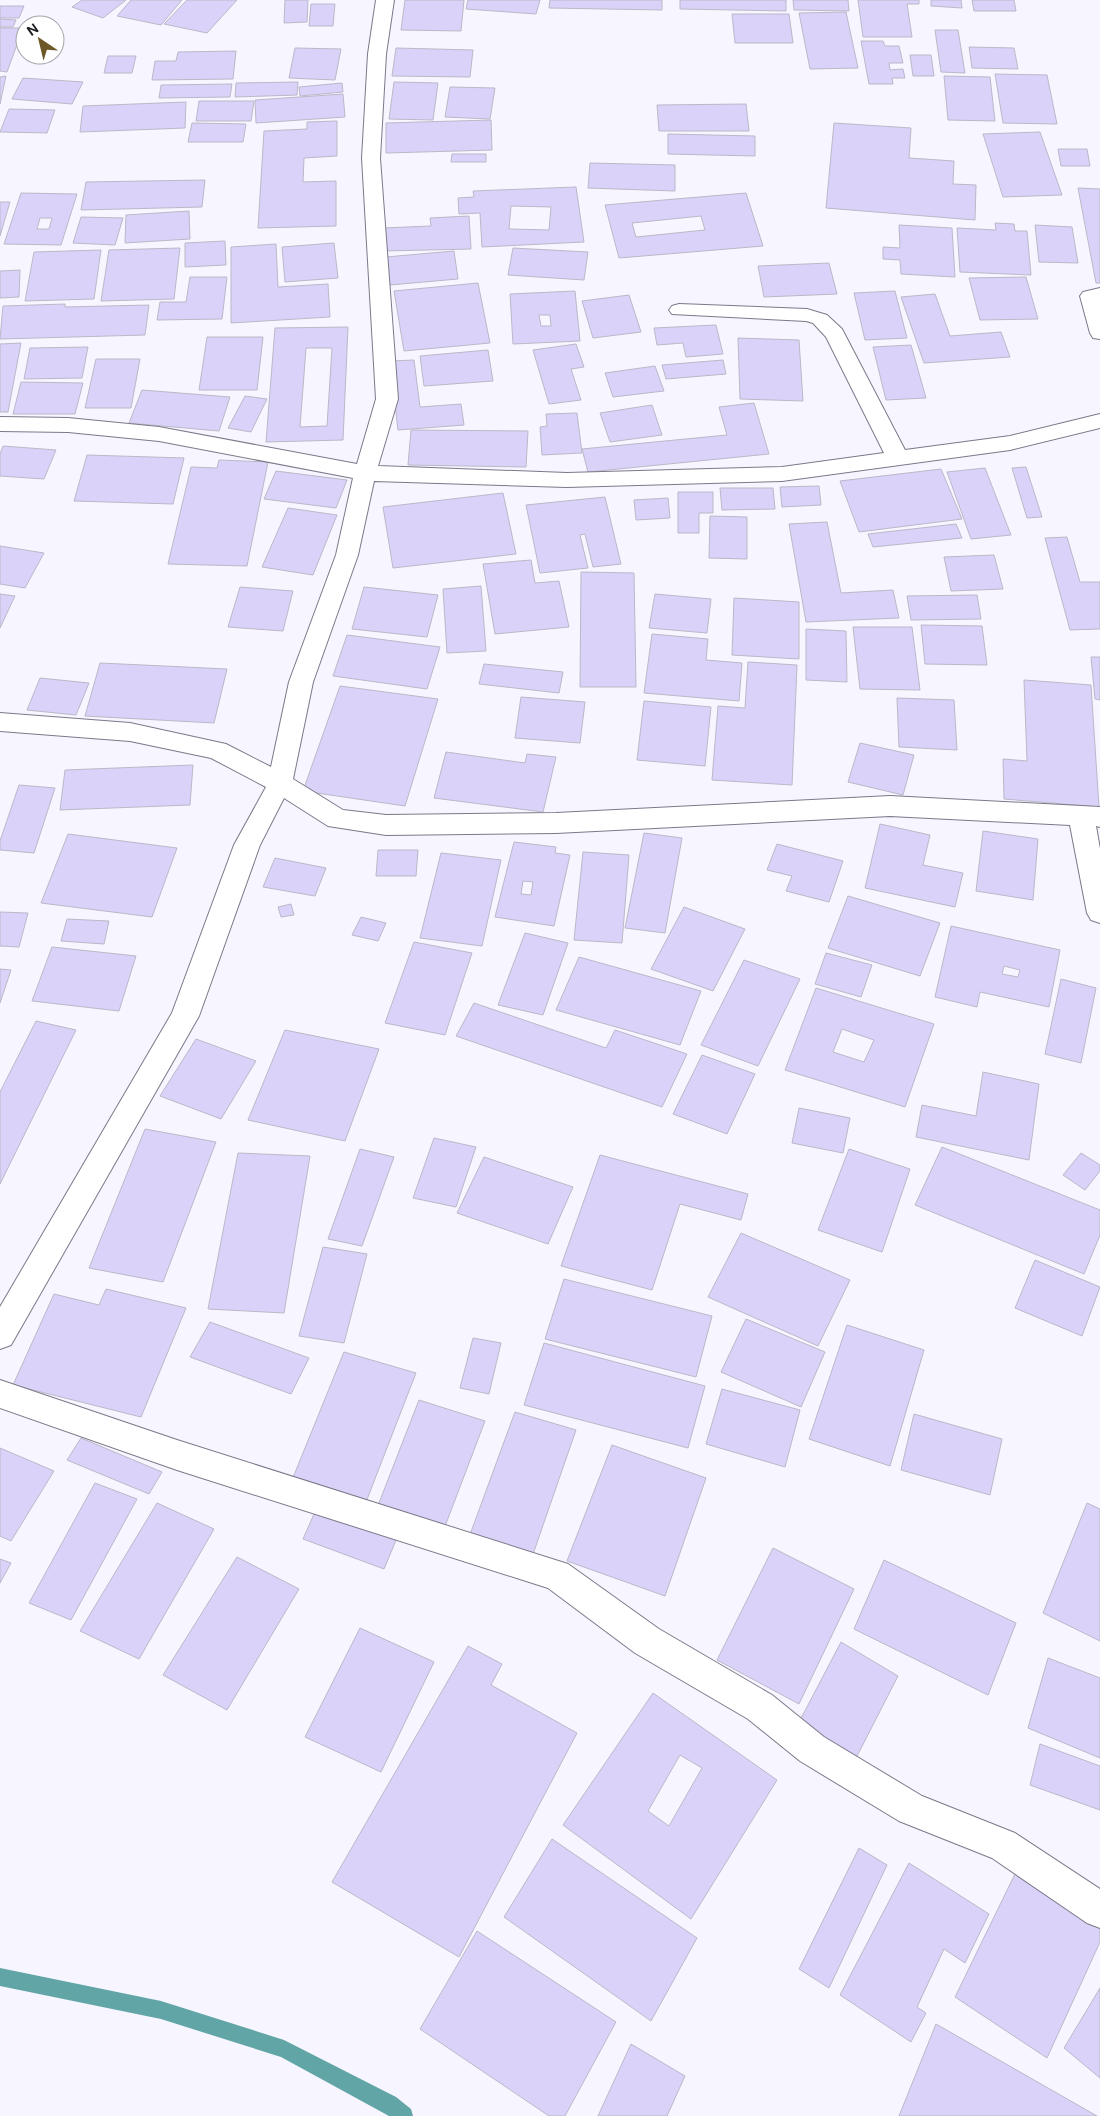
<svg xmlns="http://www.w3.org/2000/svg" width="1100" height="2116" font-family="'DM Sans',sans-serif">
<rect width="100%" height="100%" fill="#f7f5ff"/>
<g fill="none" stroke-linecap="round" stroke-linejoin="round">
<!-- stream -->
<path fill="#61a5a6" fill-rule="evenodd" d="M 0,1968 L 161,2001 L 284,2040 L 396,2097 L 411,2109 L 413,2116 L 389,2116 L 281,2057 L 161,2019 L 0,1986 Z"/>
</g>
<!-- building -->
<g fill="#dbd2fa" stroke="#bbb8c7" fill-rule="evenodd">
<path d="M 82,0 L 126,0 L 103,18 L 72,7 Z"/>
<path d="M 131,0 L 182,0 L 161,25 L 117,16 Z"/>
<path d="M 187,0 L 237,0 L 207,33 L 164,24 Z"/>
<path d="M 285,0 L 308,0 L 307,22 L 284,23 Z"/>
<path d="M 405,0 L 464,0 L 461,31 L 401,30 Z"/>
<path d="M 468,0 L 540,0 L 536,14 L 466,9 Z"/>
<path d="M 550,0 L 662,0 L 662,10 L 549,8 Z"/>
<path d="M 680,0 L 786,0 L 786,11 L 680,9 Z"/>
<path d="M 793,0 L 848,0 L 849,11 L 794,10 Z"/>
<path d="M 858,0 L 919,0 L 919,4 L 907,4 L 912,37 L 863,37 Z"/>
<path d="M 931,0 L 961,0 L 962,8 L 931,6 Z"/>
<path d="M 972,0 L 1014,0 L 1016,11 L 974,11 Z"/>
<path d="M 311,4 L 335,4 L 333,26 L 309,26 Z"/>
<path d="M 0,6 L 24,6 L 19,18 L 0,18 Z"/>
<path d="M 846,12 L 858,68 L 810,69 L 799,13 Z"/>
<path d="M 732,14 L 789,14 L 793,43 L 735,43 Z"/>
<path d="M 0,19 L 16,20 L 13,27 L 0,27 Z"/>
<path d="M 0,28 L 23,28 L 7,72 L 0,71 Z"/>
<path d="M 935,30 L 958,30 L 965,73 L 941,72 Z"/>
<path d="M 861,41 L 883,41 L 885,46 L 899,46 L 903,63 L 889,63 L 890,70 L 903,69 L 905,78 L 892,78 L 893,84 L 869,84 Z"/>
<path d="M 969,47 L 1014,48 L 1018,69 L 972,68 Z"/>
<path d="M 295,48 L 341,49 L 335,80 L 289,78 Z"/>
<path d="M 396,48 L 473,50 L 470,77 L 392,76 Z"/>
<path d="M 236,51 L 233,79 L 152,80 L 155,61 L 176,61 L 178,52 Z"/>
<path d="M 910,55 L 931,55 L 934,76 L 913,76 Z"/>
<path d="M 108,56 L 136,56 L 132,73 L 104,73 Z"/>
<path d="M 995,74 L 1047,75 L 1057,124 L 1003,123 Z"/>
<path d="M 6,76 L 0,104 L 0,77 Z"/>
<path d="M 944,76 L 990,77 L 995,121 L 948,120 Z"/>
<path d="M 23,78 L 83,82 L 72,104 L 12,99 Z"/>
<path d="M 298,82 L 297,95 L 235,97 L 236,83 Z"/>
<path d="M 394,82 L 438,83 L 433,120 L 389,119 Z"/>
<path d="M 342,83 L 343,92 L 300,96 L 299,87 Z"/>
<path d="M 232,84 L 230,97 L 159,98 L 161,85 Z"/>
<path d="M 450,87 L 495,88 L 490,119 L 445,117 Z"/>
<path d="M 343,94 L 345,117 L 256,123 L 255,100 Z"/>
<path d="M 199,101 L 254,101 L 251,121 L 196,121 Z"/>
<path d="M 186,102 L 185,128 L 80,132 L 83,106 Z"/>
<path d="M 746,104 L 749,131 L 659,131 L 657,105 Z"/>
<path d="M 9,109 L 55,110 L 47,133 L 0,132 Z"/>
<path d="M 491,120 L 492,150 L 386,153 L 386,123 Z"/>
<path d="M 337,121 L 337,156 L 304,158 L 303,182 L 336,181 L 336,226 L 258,228 L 264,131 L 307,129 L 307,122 Z"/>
<path d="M 192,123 L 246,124 L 243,142 L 188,142 Z"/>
<path d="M 834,123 L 911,128 L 909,158 L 954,161 L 953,184 L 976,185 L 975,220 L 826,208 Z"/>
<path d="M 1040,132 L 1062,195 L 1003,197 L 983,134 Z"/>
<path d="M 668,134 L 755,136 L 755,156 L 668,154 Z"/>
<path d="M 1058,149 L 1087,149 L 1090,166 L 1061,166 Z"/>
<path d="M 452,154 L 486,154 L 486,162 L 451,162 Z"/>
<path d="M 590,163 L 675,165 L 675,191 L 588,188 Z"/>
<path d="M 205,180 L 202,207 L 81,210 L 86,182 Z"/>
<path d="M 576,187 L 584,242 L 482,247 L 480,213 L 459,214 L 458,198 L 474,197 L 473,191 ZM 511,206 L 551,207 L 549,230 L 509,229 Z"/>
<path d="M 1078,188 L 1100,189 L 1100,283 L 1096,283 Z"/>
<path d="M 21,193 L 77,194 L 61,245 L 4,244 ZM 40,218 L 52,218 L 49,229 L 37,229 Z"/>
<path d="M 746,193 L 763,246 L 619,258 L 605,205 ZM 701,216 L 705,230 L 636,237 L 632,223 Z"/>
<path d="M 0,202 L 10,202 L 0,236 Z"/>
<path d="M 189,211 L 190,239 L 125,243 L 126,215 Z"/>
<path d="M 469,216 L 471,249 L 383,251 L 383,228 L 431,226 L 430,218 Z"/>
<path d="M 81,217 L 123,218 L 115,245 L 73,243 Z"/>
<path d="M 995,223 L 1014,224 L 1015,231 L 1027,231 L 1031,275 L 960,272 L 957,228 L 996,230 Z"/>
<path d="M 899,225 L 952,228 L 955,277 L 901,274 L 900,260 L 883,259 L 883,247 L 900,248 Z"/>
<path d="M 1035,225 L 1072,227 L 1078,263 L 1039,262 Z"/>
<path d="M 225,241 L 226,265 L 185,267 L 185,243 Z"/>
<path d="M 334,243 L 338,278 L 285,282 L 282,247 Z"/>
<path d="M 276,244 L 278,287 L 328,284 L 330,317 L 231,323 L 231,247 Z"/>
<path d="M 180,248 L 174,299 L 101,301 L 109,250 Z"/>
<path d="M 513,248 L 588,252 L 584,280 L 508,275 Z"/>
<path d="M 101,250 L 94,299 L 25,301 L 34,252 Z"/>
<path d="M 454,251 L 458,279 L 390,285 L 386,257 Z"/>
<path d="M 829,263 L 837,294 L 764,297 L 758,266 Z"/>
<path d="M 20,270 L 19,297 L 0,298 L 0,271 Z"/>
<path d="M 190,277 L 227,277 L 222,319 L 157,320 L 160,302 L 186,302 Z"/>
<path d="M 1026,277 L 1038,319 L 980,320 L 969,278 Z"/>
<path d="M 478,283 L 490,343 L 404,351 L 394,291 Z"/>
<path d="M 575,291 L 580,341 L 513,344 L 510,294 ZM 539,315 L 550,315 L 551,326 L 541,326 Z"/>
<path d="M 895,291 L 907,338 L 865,340 L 854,293 Z"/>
<path d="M 935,294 L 950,336 L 1001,332 L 1010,357 L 924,363 L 901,297 Z"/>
<path d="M 629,295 L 641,332 L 593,338 L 582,301 Z"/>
<path d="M 65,304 L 65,307 L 149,305 L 145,335 L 0,339 L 3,306 Z"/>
<path d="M 716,325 L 723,354 L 686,357 L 683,343 L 657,345 L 654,328 Z"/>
<path d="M 348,327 L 343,440 L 266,442 L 275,328 ZM 306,348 L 332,348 L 327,426 L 300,427 Z"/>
<path d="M 207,337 L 263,337 L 257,390 L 199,390 Z"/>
<path d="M 738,338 L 799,340 L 803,401 L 740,399 Z"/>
<path d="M 21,343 L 8,412 L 0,412 L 0,344 Z"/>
<path d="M 576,344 L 584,367 L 571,369 L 581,400 L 549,404 L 533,350 Z"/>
<path d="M 911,345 L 926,398 L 886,400 L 873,347 Z"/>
<path d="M 88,347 L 82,378 L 24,379 L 30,348 Z"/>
<path d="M 488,350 L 493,381 L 424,386 L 420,356 Z"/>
<path d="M 96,359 L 140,359 L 131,408 L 85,408 Z"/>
<path d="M 414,360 L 420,407 L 461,404 L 464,425 L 398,430 L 390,361 Z"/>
<path d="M 723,360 L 726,374 L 666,379 L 662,365 Z"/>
<path d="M 655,366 L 664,391 L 613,397 L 605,373 Z"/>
<path d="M 21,382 L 83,383 L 75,414 L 13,414 Z"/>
<path d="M 142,390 L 230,397 L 219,431 L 129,423 Z"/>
<path d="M 245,396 L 267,399 L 251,432 L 228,428 Z"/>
<path d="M 754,403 L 769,454 L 588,472 L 582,449 L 727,435 L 719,407 Z"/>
<path d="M 652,405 L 662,435 L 610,442 L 600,413 Z"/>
<path d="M 577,413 L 582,453 L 542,455 L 540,427 L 547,426 L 546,414 Z"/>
<path d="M 411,430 L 528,431 L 526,467 L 408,465 Z"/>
<path d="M 3,446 L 56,450 L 44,479 L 0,476 L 0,454 Z"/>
<path d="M 87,455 L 184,458 L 173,504 L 74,501 Z"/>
<path d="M 219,460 L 268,462 L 247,566 L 168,564 L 191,467 L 217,468 Z"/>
<path d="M 1026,467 L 1042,517 L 1027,518 L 1012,468 Z"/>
<path d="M 985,468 L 1011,535 L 971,539 L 947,472 Z"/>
<path d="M 941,469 L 962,519 L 859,532 L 840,481 Z"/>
<path d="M 276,471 L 347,480 L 336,508 L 264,499 Z"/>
<path d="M 819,486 L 821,505 L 782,507 L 780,487 Z"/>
<path d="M 720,488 L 773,488 L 775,509 L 722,510 Z"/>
<path d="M 678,492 L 713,492 L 713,513 L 699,513 L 699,533 L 678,533 Z"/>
<path d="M 503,493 L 516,554 L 393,568 L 383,507 Z"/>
<path d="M 605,497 L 621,564 L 593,567 L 585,534 L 580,535 L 588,568 L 540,573 L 526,505 Z"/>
<path d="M 668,498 L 670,518 L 636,520 L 634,500 Z"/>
<path d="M 288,508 L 337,515 L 313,575 L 262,567 Z"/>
<path d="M 710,516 L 747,517 L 747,559 L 709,558 Z"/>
<path d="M 827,522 L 841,593 L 893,590 L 899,618 L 806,622 L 789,524 Z"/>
<path d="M 956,524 L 962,538 L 873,547 L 868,534 Z"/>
<path d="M 1067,537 L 1080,582 L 1100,582 L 1100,629 L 1070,630 L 1045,538 Z"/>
<path d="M 0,546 L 44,553 L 25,588 L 0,584 Z"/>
<path d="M 994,555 L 1003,589 L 951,591 L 944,557 Z"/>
<path d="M 531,560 L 535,583 L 559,581 L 569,627 L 495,634 L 483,564 Z"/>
<path d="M 581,572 L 634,573 L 636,687 L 580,687 Z"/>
<path d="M 481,586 L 486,651 L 447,653 L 443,589 Z"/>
<path d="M 240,587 L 293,591 L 283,631 L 228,627 Z"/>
<path d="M 364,587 L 438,595 L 427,637 L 352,629 Z"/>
<path d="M 0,594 L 15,596 L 0,628 Z"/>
<path d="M 655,594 L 711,599 L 707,633 L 649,628 Z"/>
<path d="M 977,595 L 981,619 L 911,620 L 907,596 Z"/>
<path d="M 734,598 L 799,602 L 799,659 L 732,655 Z"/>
<path d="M 921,625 L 982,626 L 987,665 L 925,664 Z"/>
<path d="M 853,627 L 912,627 L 920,690 L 860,689 Z"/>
<path d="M 806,629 L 846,631 L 847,682 L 806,680 Z"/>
<path d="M 652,634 L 708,639 L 706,660 L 742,663 L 739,701 L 644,693 Z"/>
<path d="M 347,635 L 440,647 L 427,689 L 333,676 Z"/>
<path d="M 1091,657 L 1100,657 L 1100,700 L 1095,699 Z"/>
<path d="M 748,662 L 797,665 L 792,785 L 712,780 L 718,706 L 745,708 Z"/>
<path d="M 100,663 L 227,669 L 214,723 L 85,716 Z"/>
<path d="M 484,664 L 563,672 L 559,693 L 479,684 Z"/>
<path d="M 40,678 L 89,683 L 76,715 L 27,710 Z"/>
<path d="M 1024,680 L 1091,685 L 1099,807 L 1004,799 L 1003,759 L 1027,761 Z"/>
<path d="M 340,686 L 438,699 L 405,806 L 303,791 Z"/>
<path d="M 521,697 L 585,702 L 580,743 L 515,738 Z"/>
<path d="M 897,698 L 954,700 L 957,750 L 899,747 Z"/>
<path d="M 644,701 L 711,707 L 705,766 L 637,760 Z"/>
<path d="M 860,743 L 914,755 L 903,795 L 848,782 Z"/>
<path d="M 446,752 L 525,763 L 527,754 L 556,757 L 543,812 L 434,798 Z"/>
<path d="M 193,765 L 190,805 L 60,810 L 65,770 Z"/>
<path d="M 19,785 L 55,788 L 34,853 L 0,850 L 0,841 Z"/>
<path d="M 880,824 L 930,835 L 923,865 L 963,873 L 955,907 L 865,888 Z"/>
<path d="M 983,831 L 1038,839 L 1033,900 L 976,891 Z"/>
<path d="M 644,833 L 682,838 L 665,933 L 625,928 Z"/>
<path d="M 68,834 L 177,848 L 152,917 L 41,903 Z"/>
<path d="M 514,842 L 556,847 L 555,853 L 570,855 L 554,926 L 495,917 ZM 523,881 L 533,882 L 531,895 L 521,894 Z"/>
<path d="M 777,844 L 843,861 L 829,902 L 786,891 L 792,876 L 767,870 Z"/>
<path d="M 378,850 L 418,850 L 416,876 L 376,876 Z"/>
<path d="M 583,852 L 629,855 L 622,943 L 574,940 Z"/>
<path d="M 441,853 L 501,860 L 482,946 L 420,938 Z"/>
<path d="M 275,858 L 326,868 L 315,896 L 263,887 Z"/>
<path d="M 848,896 L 940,923 L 920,976 L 828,948 Z"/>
<path d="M 291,904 L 294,915 L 281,917 L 278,907 Z"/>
<path d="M 684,907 L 745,929 L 713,991 L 651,969 Z"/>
<path d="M 0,912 L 28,913 L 19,947 L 0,946 Z"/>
<path d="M 361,917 L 386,923 L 378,941 L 352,935 Z"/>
<path d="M 67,919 L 109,921 L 104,944 L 61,941 Z"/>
<path d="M 951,926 L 1060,950 L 1049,1007 L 980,992 L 977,1007 L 935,997 ZM 1004,966 L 1020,970 L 1018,977 L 1002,974 Z"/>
<path d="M 525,933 L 568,943 L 543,1015 L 498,1005 Z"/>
<path d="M 414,942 L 472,953 L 445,1035 L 385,1023 Z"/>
<path d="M 52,947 L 136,956 L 119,1011 L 32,1001 Z"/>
<path d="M 826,953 L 872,965 L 861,997 L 815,984 Z"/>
<path d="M 579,957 L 701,991 L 680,1045 L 556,1010 Z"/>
<path d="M 744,960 L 800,979 L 758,1066 L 701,1045 Z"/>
<path d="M 0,969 L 11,970 L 0,1003 Z"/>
<path d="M 1061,979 L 1096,988 L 1081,1063 L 1045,1054 Z"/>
<path d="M 816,988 L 934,1024 L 905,1107 L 785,1070 ZM 842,1029 L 874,1040 L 864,1062 L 833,1052 Z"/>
<path d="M 474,1003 L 606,1048 L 615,1030 L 687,1054 L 662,1107 L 456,1036 Z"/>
<path d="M 36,1021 L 76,1030 L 0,1184 L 0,1092 Z"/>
<path d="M 285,1030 L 379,1049 L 345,1141 L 248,1120 Z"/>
<path d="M 196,1039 L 256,1061 L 221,1119 L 160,1096 Z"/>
<path d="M 702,1055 L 755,1074 L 727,1134 L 673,1114 Z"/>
<path d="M 983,1072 L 1039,1084 L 1029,1160 L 916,1137 L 922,1105 L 976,1116 Z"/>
<path d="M 799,1108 L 850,1118 L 843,1153 L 792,1143 Z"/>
<path d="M 145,1129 L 216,1142 L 163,1282 L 89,1268 Z"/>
<path d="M 434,1138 L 476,1147 L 456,1207 L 413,1198 Z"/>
<path d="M 942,1147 L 1100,1210 L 1100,1235 L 1084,1274 L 915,1205 Z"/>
<path d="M 360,1149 L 394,1157 L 362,1246 L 328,1239 Z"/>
<path d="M 849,1149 L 910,1169 L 882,1252 L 818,1230 Z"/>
<path d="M 238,1153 L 310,1156 L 284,1313 L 208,1309 Z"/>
<path d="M 1081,1153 L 1100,1165 L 1100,1171 L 1085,1190 L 1063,1175 Z"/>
<path d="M 600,1155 L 748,1194 L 741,1220 L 680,1204 L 652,1290 L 561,1266 Z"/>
<path d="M 484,1157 L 573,1187 L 548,1244 L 457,1213 Z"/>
<path d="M 741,1233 L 850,1280 L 818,1346 L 708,1297 Z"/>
<path d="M 323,1247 L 367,1254 L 344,1343 L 299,1336 Z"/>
<path d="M 1035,1260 L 1100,1287 L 1082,1336 L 1015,1308 Z"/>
<path d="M 564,1279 L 712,1316 L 696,1377 L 545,1339 Z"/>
<path d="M 106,1289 L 186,1308 L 141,1417 L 13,1385 L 54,1294 L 99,1305 Z"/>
<path d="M 746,1319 L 825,1352 L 801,1407 L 721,1372 Z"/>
<path d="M 210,1322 L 309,1358 L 291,1394 L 190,1357 Z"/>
<path d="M 847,1325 L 924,1350 L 890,1466 L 809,1439 Z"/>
<path d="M 473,1338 L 501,1343 L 489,1394 L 460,1388 Z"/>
<path d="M 544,1343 L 705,1386 L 688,1448 L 524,1405 Z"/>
<path d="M 344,1352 L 416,1373 L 366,1502 L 292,1480 Z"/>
<path d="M 722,1389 L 800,1410 L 785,1467 L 706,1444 Z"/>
<path d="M 419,1400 L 485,1421 L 444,1529 L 377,1508 Z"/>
<path d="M 515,1412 L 576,1430 L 531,1560 L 468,1540 Z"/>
<path d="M 914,1414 L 1002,1439 L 990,1495 L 901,1470 Z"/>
<path d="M 81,1438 L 162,1472 L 149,1494 L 67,1460 Z"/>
<path d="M 612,1445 L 706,1478 L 665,1596 L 567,1561 Z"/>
<path d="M 0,1448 L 54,1471 L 11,1541 L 0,1536 Z"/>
<path d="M 95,1483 L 137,1499 L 71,1620 L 29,1603 Z"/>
<path d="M 157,1503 L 214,1529 L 139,1659 L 80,1631 Z"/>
<path d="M 1087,1503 L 1100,1509 L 1100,1641 L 1043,1613 Z"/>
<path d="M 318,1505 L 399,1533 L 384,1569 L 303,1539 Z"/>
<path d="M 773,1548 L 854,1589 L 799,1704 L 717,1660 Z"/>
<path d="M 237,1557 L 299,1589 L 227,1710 L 163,1675 Z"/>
<path d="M 0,1559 L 11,1563 L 0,1583 Z"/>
<path d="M 884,1560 L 1016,1623 L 988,1695 L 854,1629 Z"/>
<path d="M 360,1628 L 434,1662 L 381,1772 L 305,1737 Z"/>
<path d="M 841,1642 L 898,1676 L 855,1760 L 797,1726 Z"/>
<path d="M 468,1646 L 502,1664 L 491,1685 L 577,1733 L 459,1957 L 332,1882 Z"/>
<path d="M 1048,1658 L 1100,1678 L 1100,1758 L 1028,1728 Z"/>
<path d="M 653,1693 L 777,1780 L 691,1919 L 563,1825 ZM 680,1755 L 702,1768 L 669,1826 L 648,1811 Z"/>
<path d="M 1040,1744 L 1100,1766 L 1100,1810 L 1030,1785 Z"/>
<path d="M 552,1839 L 697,1938 L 651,2021 L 504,1917 Z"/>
<path d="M 859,1848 L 887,1865 L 829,1988 L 799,1969 Z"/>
<path d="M 909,1863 L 989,1914 L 965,1963 L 944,1949 L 917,2007 L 926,2013 L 911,2042 L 840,1995 Z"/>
<path d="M 1015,1874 L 1100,1927 L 1100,1942 L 1047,2058 L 955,1997 Z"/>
<path d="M 477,1931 L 616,2022 L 565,2116 L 549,2116 L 420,2029 Z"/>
<path d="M 1100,1988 L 1100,2078 L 1064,2048 Z"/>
<path d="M 936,2024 L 1097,2116 L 899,2116 Z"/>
<path d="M 631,2044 L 685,2076 L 667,2116 L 598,2116 Z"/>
</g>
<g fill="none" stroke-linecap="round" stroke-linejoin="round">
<defs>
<g id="minor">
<path d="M 376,0 L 394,0 L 386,54 L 380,158 L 398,399 L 378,466 L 567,473 L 782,467 L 884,453 L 826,337 L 813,323 L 806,321 L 672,314 L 669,310 L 672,306 L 679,304 L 807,309 L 827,315 L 842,329 L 905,450 L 1010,436 L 1100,414 L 1100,428 L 1010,450 L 782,481 L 567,487 L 374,481 L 358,555 L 313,682 L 293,779 L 343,810 L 386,815 L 556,813 L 890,796 L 1100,807 L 1100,827 L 1096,826 L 1100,849 L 1100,923 L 1091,920 L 1087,913 L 1070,825 L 890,816 L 556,833 L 386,835 L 328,826 L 284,798 L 260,845 L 199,1016 L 11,1345 L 0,1349 L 0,1307 L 172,1013 L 234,845 L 266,787 L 211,758 L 130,741 L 0,731 L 0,713 L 130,723 L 226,744 L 271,767 L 289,682 L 336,555 L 353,478 L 159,441 L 68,432 L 0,431 L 0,417 L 68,418 L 159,427 L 357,464 L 376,399 L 362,158 L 368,54 Z"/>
<path d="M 1100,288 L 1100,339 L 1093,338 L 1090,333 L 1080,296 L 1083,292 Z"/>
<path d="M 0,1380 L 177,1440 L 568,1564 L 659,1629 L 772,1695 L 824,1737 L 922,1796 L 1015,1833 L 1100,1889 L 1100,1928 L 1087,1923 L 992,1858 L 899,1821 L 800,1761 L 748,1719 L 635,1653 L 548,1588 L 177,1470 L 0,1408 Z"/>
</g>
</defs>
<!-- minor casing -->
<use href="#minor" stroke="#7c7988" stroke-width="2"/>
<!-- minor -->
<use href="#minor" fill="#fff" fill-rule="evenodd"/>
</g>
<!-- north arrow -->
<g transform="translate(40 40) rotate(325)"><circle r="24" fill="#ffffff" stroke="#a4a3a6"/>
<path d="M0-4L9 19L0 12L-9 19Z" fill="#6f5828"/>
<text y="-8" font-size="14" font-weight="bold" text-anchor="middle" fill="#1b1a20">N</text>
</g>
</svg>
